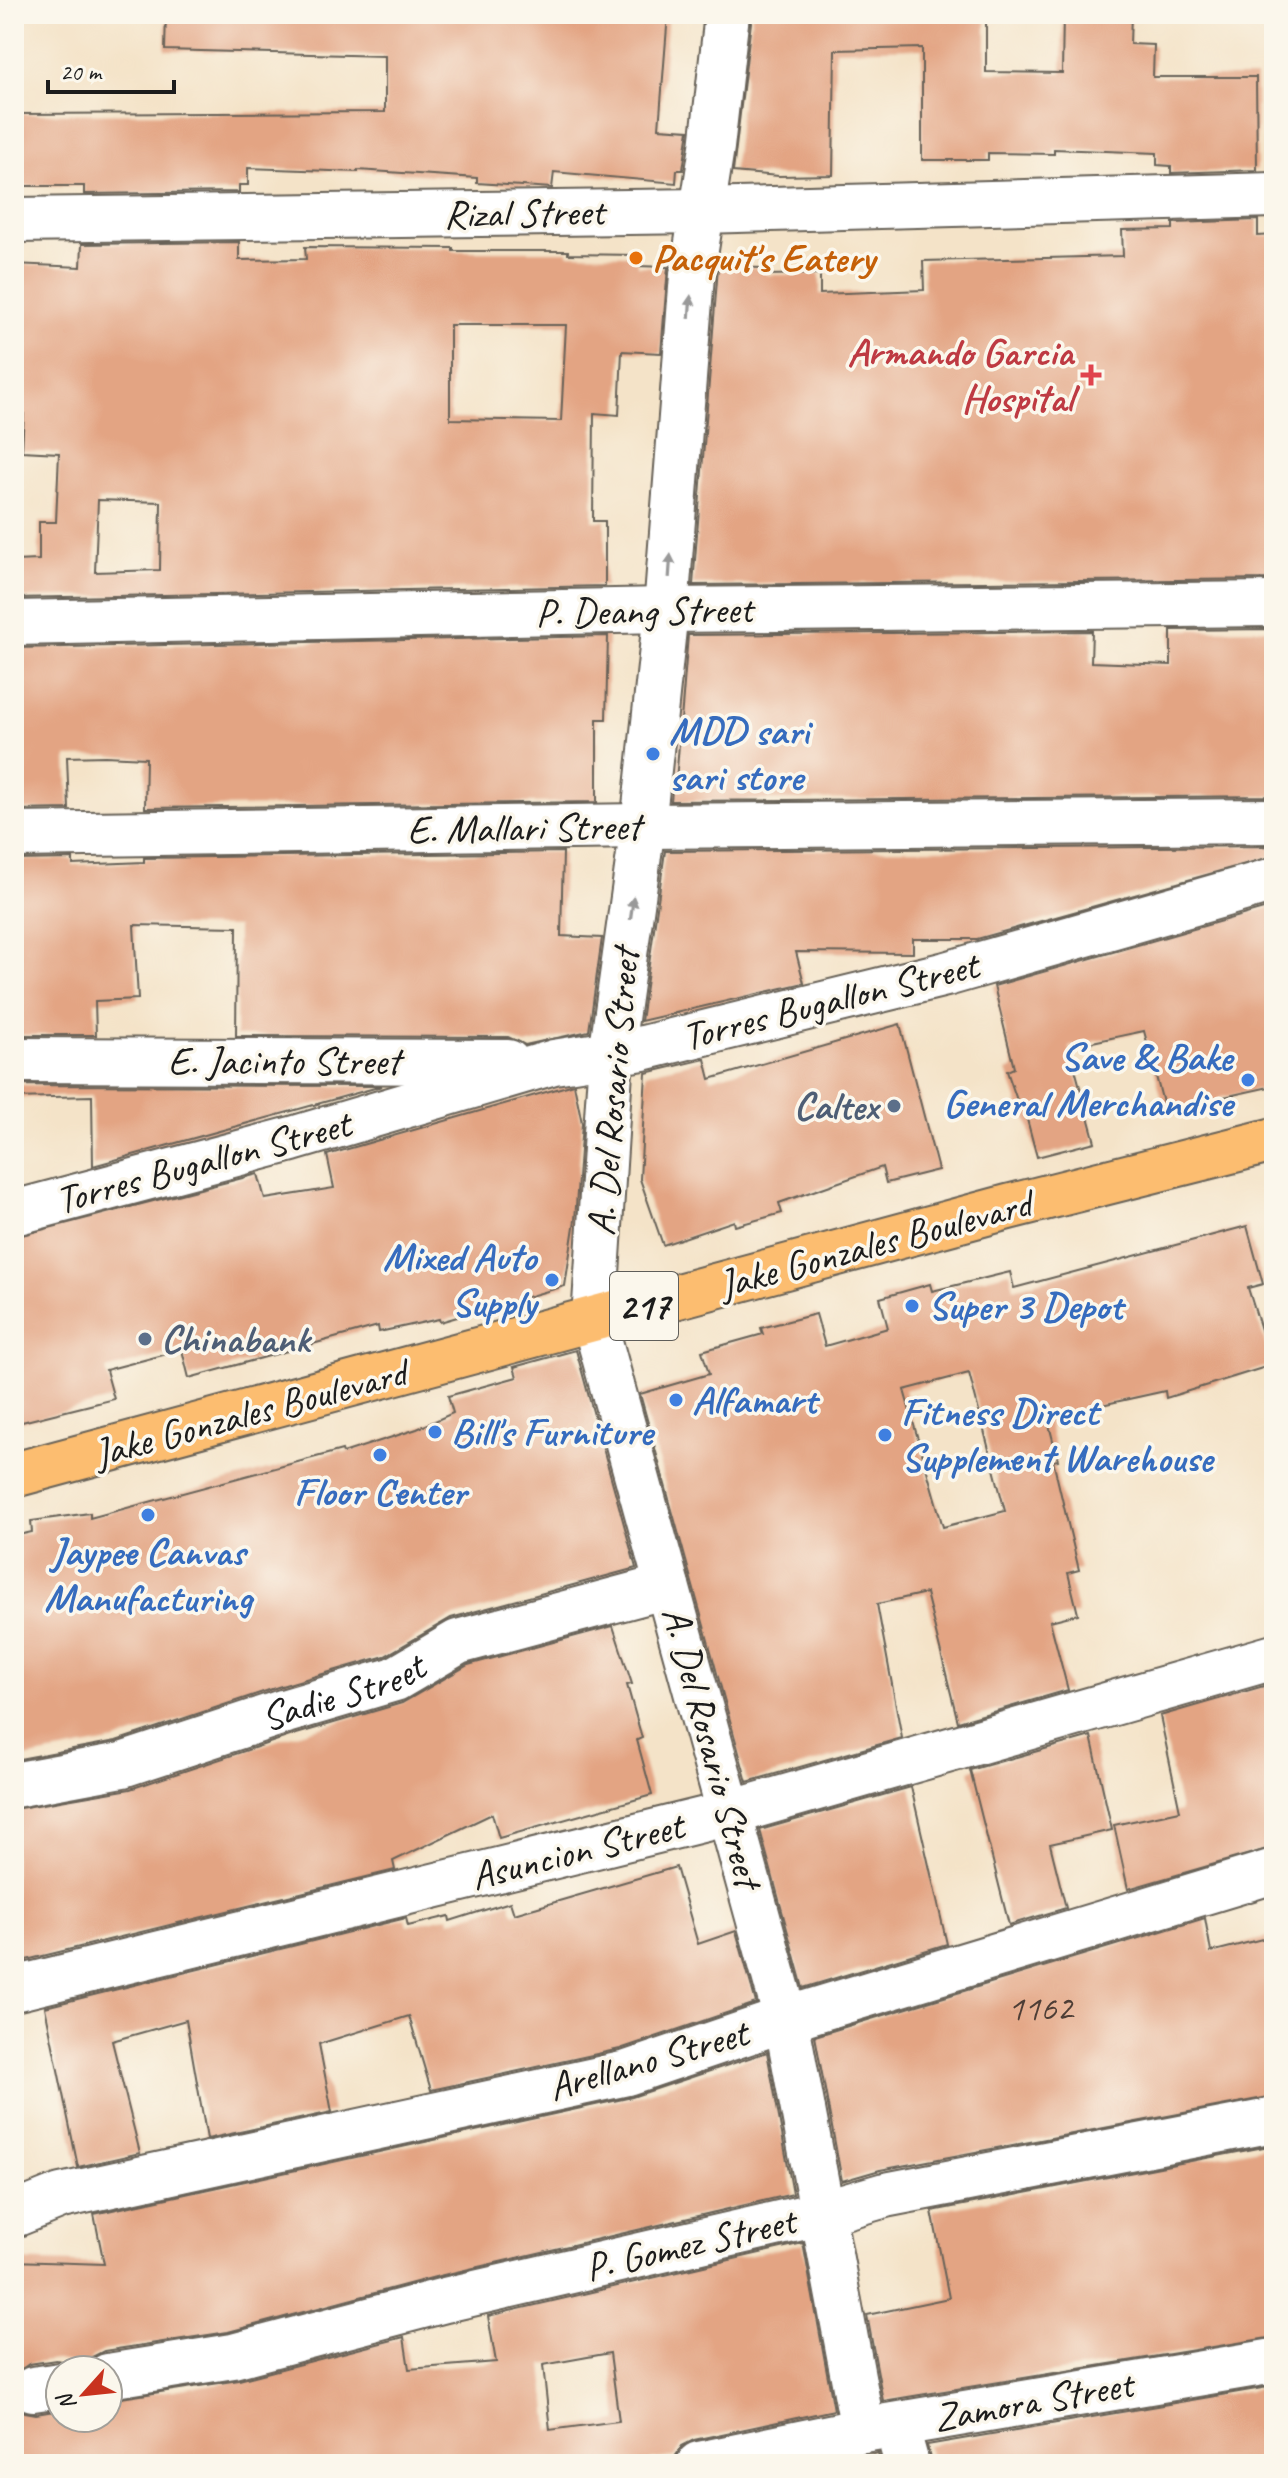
<svg xmlns="http://www.w3.org/2000/svg" width="1288" height="2478" font-family="Caveat,sans-serif">
<rect width="100%" height="100%" fill="#fbf7ec"/>
<filter id="ink" filterUnits="userSpaceOnUse"><feTurbulence type="fractalNoise" baseFrequency=".0125" numOctaves="2"/><feDisplacementMap in="SourceGraphic" scale="16" xChannelSelector="R" yChannelSelector="G"/><feConvolveMatrix kernelMatrix="1 2 1 2 8 2 1 2 1" color-interpolation-filters="sRGB"/></filter>
<filter id="wash" filterUnits="userSpaceOnUse"><feTurbulence type="fractalNoise" baseFrequency=".006" numOctaves="4" result="noise"/><feDisplacementMap in="SourceGraphic" scale="32" xChannelSelector="R" yChannelSelector="G"/><feGaussianBlur stdDeviation="1.8" result="paint"/><feColorMatrix in="noise" values="0 0 0 0 0 0 0 0 0 0 0 0 0 0 0 0 0 1.4 0 .05"/><feComposite in="paint" operator="in"/></filter>
<g filter="url(#wash)">
<rect width="100%" height="100%" fill="#f4e3c8"/>
<g id="blocks">
<!-- building -->
<g fill="#e3a483" fill-rule="evenodd">
<path d="M 166,14 L 396,14 L 466,20 L 466,14 L 668,14 L 659,128 L 689,130 L 683,170 L 677,170 L 676,183 L 554,172 L 552,188 L 477,183 L 477,178 L 358,170 L 358,172 L 248,168 L 248,185 L 239,185 L 239,192 L 84,194 L 84,186 L 14,186 L 14,114 L 385,112 L 385,56 L 165,50 Z"/>
<path d="M 752,14 L 986,14 L 986,72 L 1062,73 L 1063,14 L 1131,14 L 1130,44 L 1154,45 L 1153,77 L 1256,77 L 1257,170 L 1171,173 L 1171,166 L 1157,165 L 1157,153 L 1054,149 L 1054,154 L 988,153 L 988,160 L 922,160 L 922,48 L 835,50 L 833,175 L 779,176 L 733,172 Z"/>
<path d="M 1258,220 L 1258,236 L 1274,235 L 1274,579 L 693,585 L 718,267 L 766,268 L 766,275 L 820,274 L 820,294 L 924,290 L 923,261 L 1123,256 L 1122,230 L 1173,229 L 1173,223 Z"/>
<path d="M 239,242 L 239,260 L 306,259 L 305,247 L 453,248 L 453,251 L 568,251 L 568,254 L 637,255 L 637,266 L 668,267 L 661,353 L 622,351 L 619,415 L 594,413 L 593,521 L 605,521 L 605,586 L 14,598 L 14,561 L 39,560 L 39,522 L 56,522 L 59,453 L 22,451 L 24,412 L 14,412 L 14,264 L 81,267 L 82,244 ZM 450,325 L 566,325 L 561,421 L 450,419 ZM 98,500 L 161,502 L 160,570 L 95,572 Z"/>
<path d="M 1274,629 L 1274,796 L 671,801 L 673,780 L 676,781 L 688,635 L 1092,631 L 1091,662 L 1171,665 L 1171,630 Z"/>
<path d="M 608,636 L 606,719 L 597,719 L 597,802 L 145,808 L 146,758 L 105,756 L 67,757 L 69,809 L 14,810 L 14,648 Z"/>
<path d="M 1274,846 L 1274,856 L 977,939 L 913,939 L 913,953 L 796,952 L 804,983 L 641,1021 L 665,851 Z"/>
<path d="M 563,852 L 561,936 L 602,938 L 589,1031 L 525,1045 L 508,1037 L 236,1036 L 237,927 L 134,925 L 138,999 L 95,1001 L 96,1035 L 14,1035 L 14,860 L 73,859 L 73,865 L 144,862 L 144,858 Z"/>
<path d="M 1274,906 L 1274,1086 L 1219,1098 L 1220,1101 L 1166,1114 L 1144,1031 L 1069,1047 L 1095,1142 L 1037,1157 L 1024,1108 L 1020,1109 L 1007,1071 L 1014,1068 L 994,986 Z"/>
<path d="M 900,1024 L 938,1170 L 886,1183 L 882,1167 L 779,1203 L 782,1213 L 735,1226 L 734,1221 L 663,1245 L 640,1179 L 646,1073 L 705,1059 L 710,1079 Z"/>
<path d="M 574,1084 L 582,1123 L 575,1220 L 565,1286 L 440,1322 L 439,1319 L 379,1332 L 378,1326 L 189,1378 L 182,1350 L 106,1370 L 114,1399 L 14,1424 L 14,1237 L 258,1174 L 265,1199 L 334,1188 L 327,1155 Z"/>
<path d="M 14,1085 L 382,1086 L 93,1166 L 92,1096 L 14,1098 Z"/>
<path d="M 1247,1226 L 1263,1284 L 1248,1288 L 1272,1365 L 1166,1398 L 1165,1391 L 1047,1417 L 1058,1460 L 1053,1461 L 1079,1570 L 1068,1573 L 1078,1614 L 1050,1621 L 1068,1690 L 958,1722 L 926,1593 L 877,1604 L 902,1738 L 747,1782 L 640,1394 L 709,1374 L 702,1351 L 763,1334 L 761,1328 L 816,1314 L 825,1346 L 888,1328 L 880,1298 L 930,1284 L 932,1291 L 1010,1272 L 1014,1288 ZM 969,1373 L 1005,1511 L 943,1527 L 904,1390 Z"/>
<path d="M 576,1350 L 636,1568 L 451,1618 L 385,1656 L 278,1687 L 116,1741 L 14,1760 L 14,1536 L 32,1532 L 31,1521 L 90,1513 L 90,1518 L 342,1450 L 343,1453 L 417,1429 L 453,1413 L 448,1396 L 517,1377 L 514,1367 Z"/>
<path d="M 613,1626 L 632,1684 L 627,1685 L 642,1738 L 637,1740 L 652,1795 L 499,1838 L 492,1814 L 393,1861 L 395,1870 L 14,1963 L 14,1809 L 130,1789 L 293,1735 L 402,1703 L 468,1665 Z"/>
<path d="M 1274,1683 L 1274,1847 L 1128,1889 L 1114,1825 L 1180,1811 L 1160,1716 Z"/>
<path d="M 1091,1736 L 1112,1830 L 1050,1844 L 1066,1908 L 1009,1925 L 970,1770 Z"/>
<path d="M 911,1787 L 947,1944 L 803,1988 L 760,1830 Z"/>
<path d="M 676,1867 L 698,1944 L 736,1931 L 756,2003 L 620,2049 L 431,2090 L 409,2016 L 319,2044 L 332,2112 L 207,2139 L 186,2020 L 112,2041 L 140,2153 L 78,2167 L 45,2007 L 406,1918 L 408,1926 L 449,1916 L 450,1921 L 510,1902 L 514,1914 Z"/>
<path d="M 1205,1918 L 1211,1952 L 1274,1936 L 1274,2096 L 880,2170 L 842,2181 L 815,2036 Z"/>
<path d="M 767,2052 L 793,2194 L 439,2276 L 228,2332 L 104,2351 L 92,2357 L 84,2370 L 80,2370 L 68,2362 L 56,2360 L 29,2364 L 14,2374 L 14,2261 L 104,2264 L 94,2214 L 632,2097 Z"/>
<path d="M 1274,2145 L 1274,2337 L 883,2401 L 867,2315 L 949,2298 L 932,2211 Z"/>
<path d="M 803,2243 L 834,2410 L 694,2440 L 682,2446 L 675,2457 L 651,2460 L 651,2464 L 14,2464 L 14,2405 L 25,2412 L 36,2414 L 60,2410 L 60,2418 L 108,2418 L 108,2400 L 239,2380 L 404,2337 L 409,2369 L 496,2362 L 488,2316 ZM 610,2353 L 619,2421 L 550,2430 L 543,2365 Z"/>
<path d="M 1274,2386 L 1274,2464 L 931,2464 L 927,2445 Z"/>
<path d="M 878,2453 L 881,2464 L 822,2464 L 868,2455 Z"/>
</g>
</g>
</g>
<g filter="url(#ink)">
<use href="#blocks" fill-opacity="0" stroke="#686258" stroke-width="2"/>
<g fill="none" stroke-linecap="round" stroke-linejoin="round">
<defs>
<g id="minor">
<path d="M 727,14 L 712,147 L 692,275 L 666,610 L 643,826 L 611,1055 L 594,1320 L 786,2019 L 863,2430"/>
<path d="M 14,220 L 702,211 L 1274,195"/>
<path d="M 14,623 L 666,610 L 1274,604"/>
<path d="M 14,835 L 643,826 L 1274,821"/>
<path d="M 14,1060 L 508,1062"/>
<path d="M 14,1213 L 292,1139 L 554,1062 L 643,1048 L 946,974 L 1274,880"/>
<path id="s1" d="M 14,1785 L 122,1765 L 286,1711 L 395,1679 L 458,1642 L 667,1586"/>
<path d="M 14,1989 L 730,1813 L 1274,1657"/>
<path d="M 14,2215 L 61,2196 L 627,2073 L 786,2019 L 1274,1871"/>
<path d="M 108,2376 L 233,2356 L 445,2300 L 823,2213 L 885,2195 L 1274,2120"/>
<path d="M 33,2389 L 60,2385"/>
<path d="M 896,2425 L 907,2464"/>
<path d="M 699,2464 L 863,2430 L 1274,2361"/>
</g>
<path id="major" d="M 14,1475 L 1008,1207 L 1274,1140"/>
</defs>
<!-- minor casing -->
<use href="#minor" stroke="#686258" stroke-width="48"/>
<!-- major casing -->
<use href="#major" stroke="#686258" stroke-width="48"/>
<!-- minor -->
<use href="#minor" stroke="#fff" stroke-width="44"/>
<!-- major -->
<use href="#major" stroke="#fcbd6f" stroke-width="44"/>
</g>
<!-- one-way arrows -->
<defs><path id="oneway-solid" d="M-6-.8H1V-3.2L6.5 0L1 3.2V.8H-6Z" transform="scale(2)"/></defs>
<g fill="#999">
<use href="#oneway-solid" transform="translate(690 307) rotate(-86)"/>
<use href="#oneway-solid" transform="translate(670 566) rotate(-86)"/>
<use href="#oneway-solid" transform="translate(632 908) rotate(-82)"/>
</g>
</g>
<!-- markers -->
<circle fill="#e8710a" stroke="#fbf7ec" stroke-width="3" cx="636" cy="258" r="8"/>
<path fill="#e0444e" stroke="#fbf7ec" stroke-width="3" d="M1087 363h8v8h8v8h-8v8h-8v-8h-8v-8h8z"/>
<g fill="#3f7fe0" stroke="#fbf7ec" stroke-width="3">
<circle cx="653" cy="754" r="8"/>
<circle cx="1248" cy="1080" r="8"/>
<circle cx="552" cy="1280" r="8"/>
<circle cx="912" cy="1306" r="8"/>
<circle cx="676" cy="1400" r="8"/>
<circle cx="435" cy="1432" r="8"/>
<circle cx="885" cy="1435" r="8"/>
<circle cx="380" cy="1455" r="8"/>
<circle cx="148" cy="1515" r="8"/>
</g>
<g fill="#5c6f8a" stroke="#fbf7ec" stroke-width="3">
<circle cx="894" cy="1106" r="8"/>
<circle cx="145" cy="1339" r="8"/>
</g>
<g text-anchor="middle" dominant-baseline="central" stroke-width="7" stroke-linejoin="round" paint-order="stroke">
<!-- number labels -->
<g font-size="36" fill="#4e3e36">
<text x="1040" y="2008">1162</text>
</g>
<!-- shield labels -->
<rect fill="#fbf7ec" stroke="#5f5e5a" stroke-width="2" x="610" y="1272" width="68" height="68" rx="6"/>
<g font-size="38" font-weight="bold" fill="#1c1c1c">
<text x="644" y="1306">217</text>
</g>
<!-- street labels -->
<g font-size="40" fill="#1c1c1c" stroke="#fbf7ec">
<text transform="translate(524 213) rotate(-1)">Rizal Street</text>
<text transform="translate(644 611) rotate(-1)">P. Deang Street</text>
<text transform="translate(524 828) rotate(-1)">E. Mallari Street</text>
<text transform="translate(830 1001) rotate(-14)">Torres Bugallon Street</text>
<text x="284" y="1061">E. Jacinto Street</text>
<text transform="translate(613 1092) rotate(-85)">A. Del Rosario Street</text>
<text transform="translate(203 1162) rotate(-15)">Torres Bugallon Street</text>
<text transform="translate(875 1244) rotate(-15)">Jake Gonzales Boulevard</text>
<text transform="translate(250 1413) rotate(-15)">Jake Gonzales Boulevard</text>
<text stroke="none"><textPath href="#s1" startOffset="342">Sadie Street</textPath></text>
<text transform="translate(712 1747) rotate(75)">A. Del Rosario Street</text>
<text transform="translate(577 1851) rotate(-14)">Asuncion Street</text>
<text transform="translate(648 2060) rotate(-16)">Arellano Street</text>
<text transform="translate(690 2244) rotate(-13)">P. Gomez Street</text>
<text transform="translate(1033 2401) rotate(-10)">Zamora Street</text>
</g>
<!-- food labels -->
<g font-size="40" font-weight="bold" fill="#c56008" stroke="#fbf7ec" text-anchor="start">
<text x="652" y="258">Pacquit's Eatery</text>
</g>
<!-- health labels -->
<g font-size="40" font-weight="bold" fill="#be3a42" stroke="#fbf7ec" text-anchor="end">
<text x="1073" y="352">Armando Garcia<tspan x="1073" dy="46">Hospital</tspan></text>
</g>
<!-- shop labels -->
<g font-size="40" font-weight="bold" fill="#366cbe" stroke="#fbf7ec" text-anchor="start">
<text x="669" y="731">MDD sari<tspan x="669" dy="46">sari store</tspan></text>
<text x="1232" y="1057" text-anchor="end">Save &amp; Bake<tspan x="1232" dy="46">General Merchandise</tspan></text>
<text x="536" y="1257" text-anchor="end">Mixed Auto<tspan x="536" dy="46">Supply</tspan></text>
<text x="928" y="1306">Super 3 Depot</text>
<text x="692" y="1400">Alfamart</text>
<text x="901" y="1412">Fitness Direct<tspan x="901" dy="46">Supplement Warehouse</tspan></text>
<text x="451" y="1432">Bill's Furniture</text>
<text x="380" y="1492" text-anchor="middle">Floor Center</text>
<text x="148" y="1552" text-anchor="middle">Jaypee Canvas<tspan x="148" dy="46">Manufacturing</tspan></text>
</g>
<!-- service labels -->
<g font-size="40" font-weight="bold" fill="#4e5e75" stroke="#fbf7ec" text-anchor="end">
<text x="878" y="1106">Caltex</text>
<text x="161" y="1339" text-anchor="start">Chinabank</text>
</g>
</g>
<!-- margin -->
<rect width="1288" height="2478" fill="none" stroke="#fbf7ec" stroke-width="48"/>
<!-- north arrow -->
<g transform="translate(84 2394) rotate(243)"><circle r="38" fill="#fbf7ec" stroke="#a29f99" stroke-width="2"/>
<path d="M0-6L14 30L0 20L-14 30Z" fill="#c8321e"/>
<text y="-12" font-size="22" font-weight="bold" text-anchor="middle" fill="#1c1c1c">N</text>
</g>
<!-- scale -->
<path d="M48 80v12h126v-12" fill="none" stroke="#1c1c1c" stroke-width="4"/>
<text x="60" y="80" font-size="24" fill="#1c1c1c" stroke="#fbf7ec" stroke-width="6" paint-order="stroke">20 m</text>
</svg>
